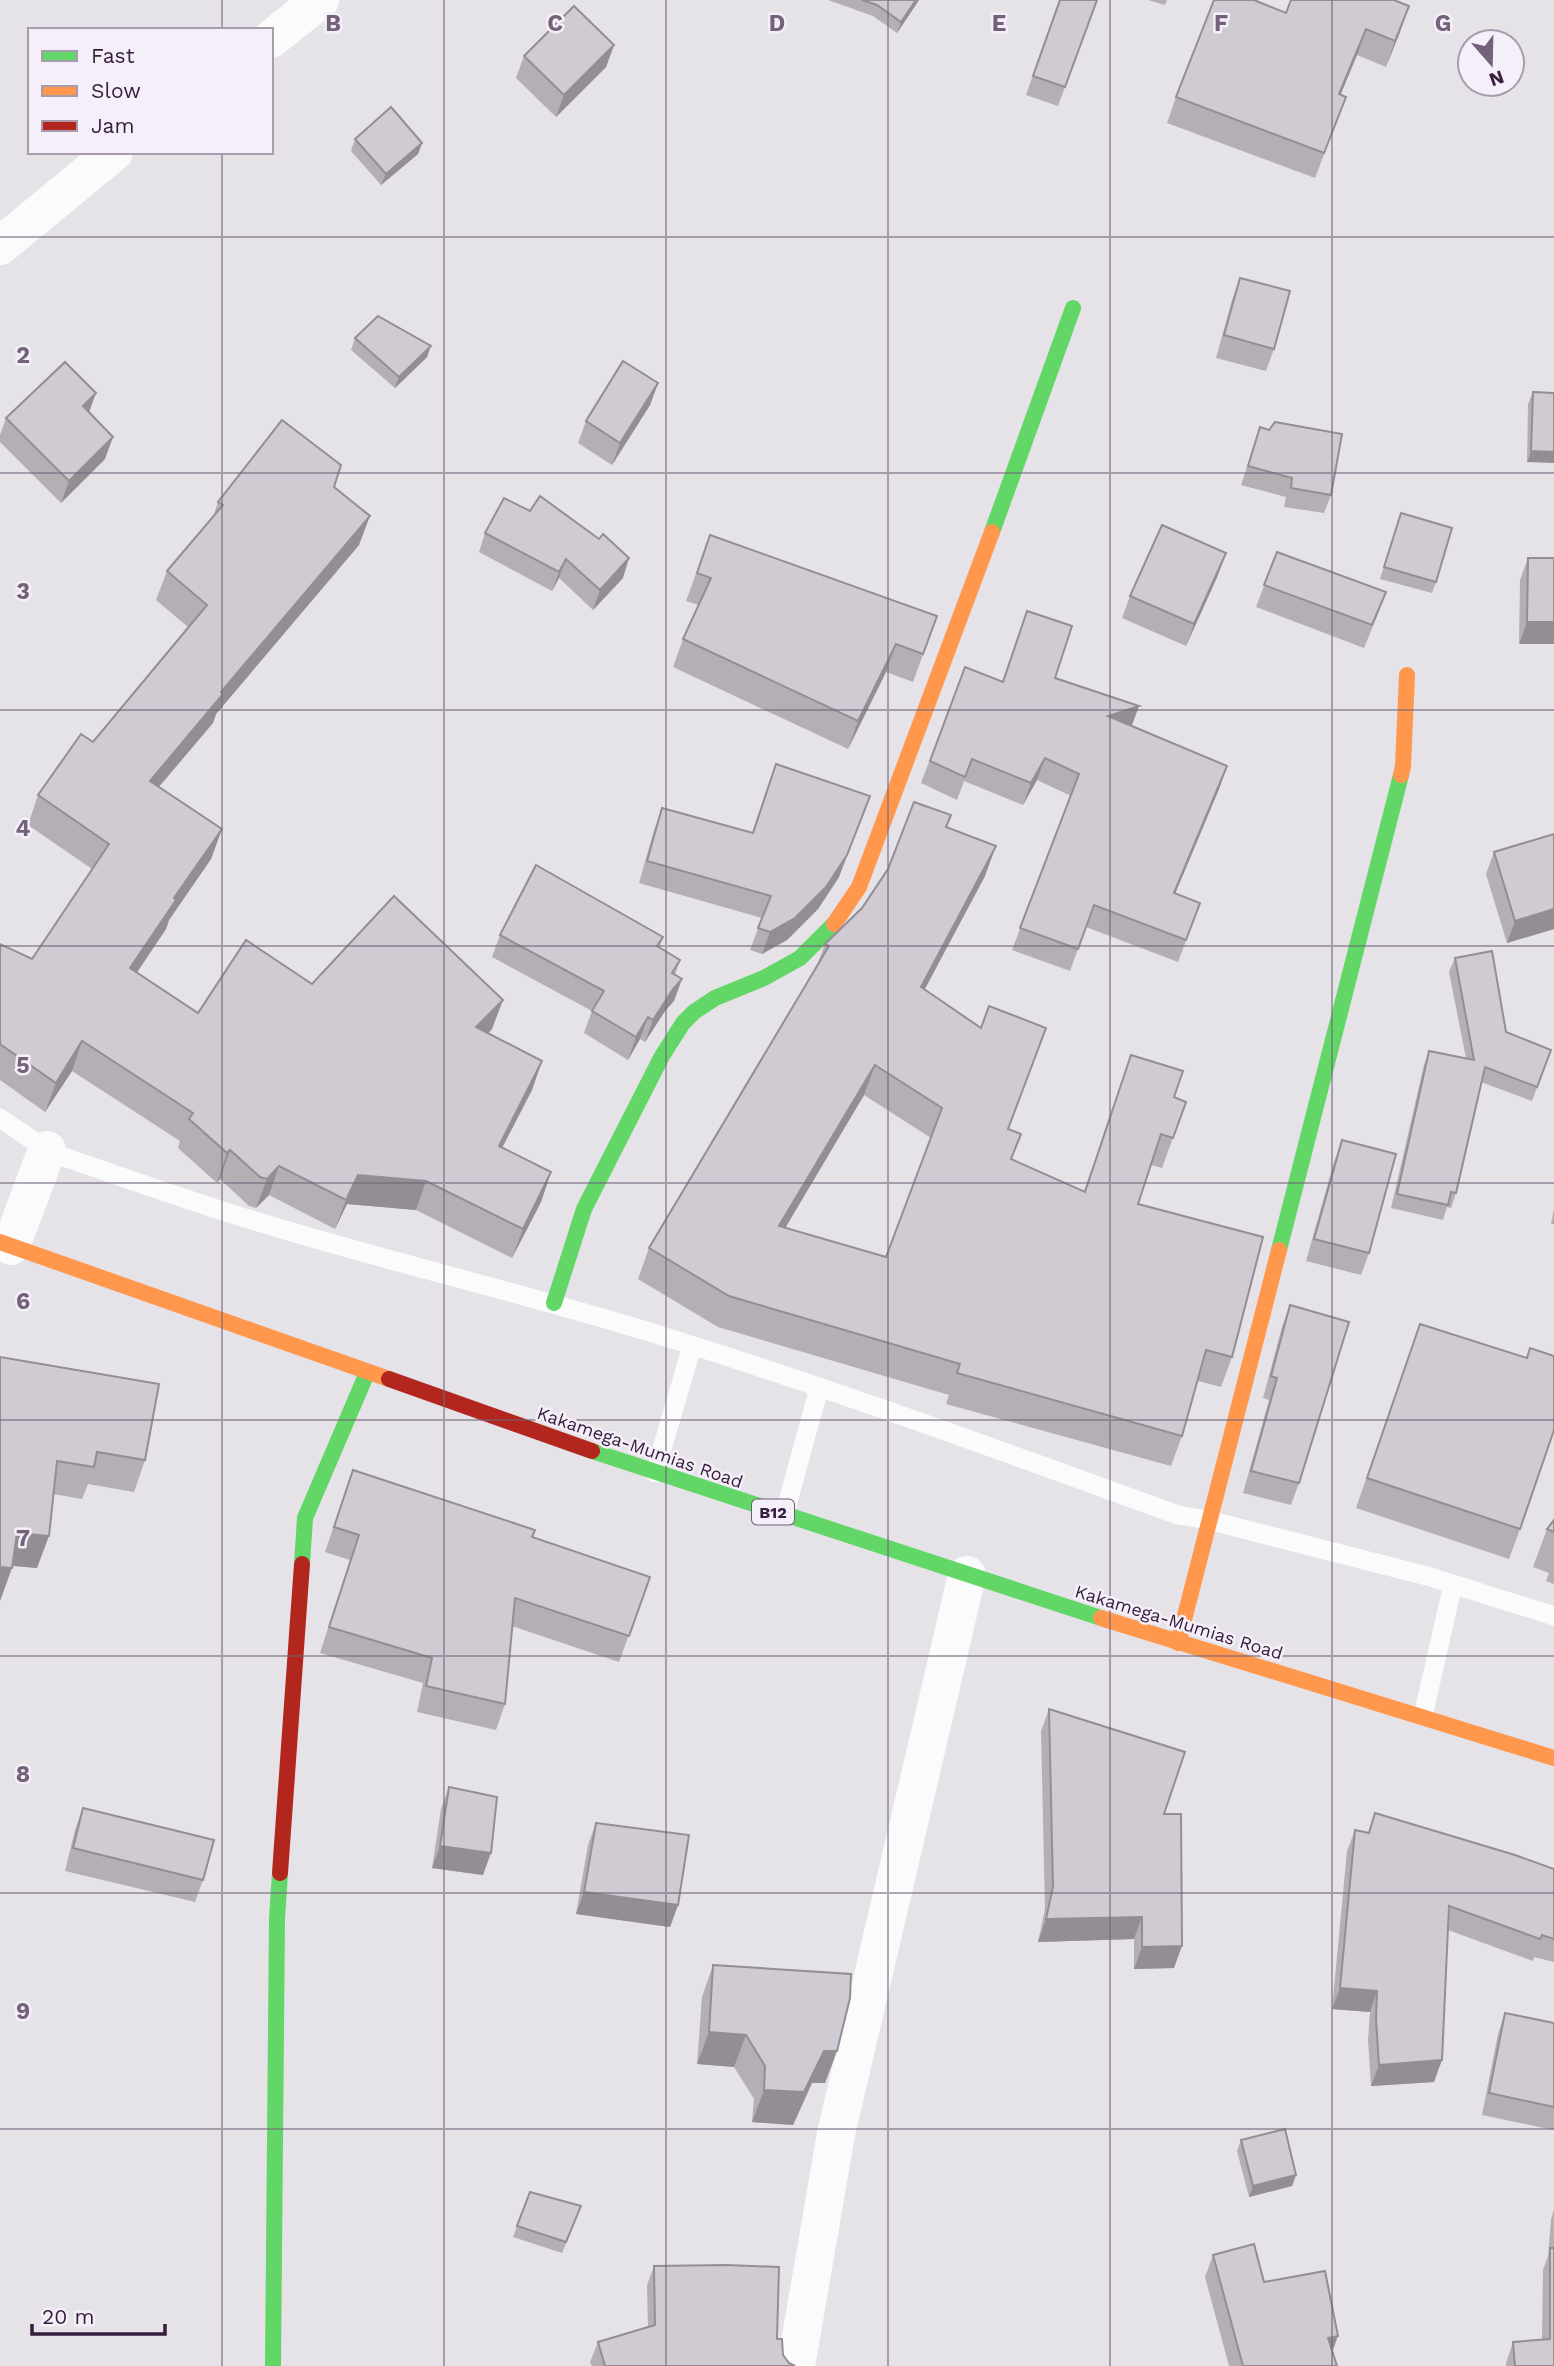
<svg xmlns="http://www.w3.org/2000/svg" width="1554" height="2366" font-family="'Work Sans',sans-serif">
<rect width="100%" height="100%" fill="#e5e2e8"/>
<g fill="none" stroke-linecap="round" stroke-linejoin="round">
<!-- lane -->
<g stroke="#fbfbfc" stroke-width="19">
<path d="M 0,1118 L 47,1150 L 61,1156 C 117,1175 172,1195 229,1213 C 371,1258 517,1291 659,1335 C 834,1389 1006,1453 1178,1515 L 1208,1520 L 1427,1576 L 1554,1616"/>
<path d="M 655,1473 L 692,1346"/>
<path d="M 784,1516 L 819,1388"/>
<path d="M 1423,1716 L 1453,1584"/>
</g>
<!-- street -->
<g stroke="#fbfbfc" stroke-width="38">
<path d="M 271,39 L 320,0"/>
<path d="M 0,246 L 114,152"/>
<path d="M 11,1246 L 47,1150"/>
<path d="M 796,2366 L 836,2134 L 967,1575"/>
</g>
<!-- fast -->
<g stroke="#63d668" stroke-width="16">
<path d="M 992,532 L 1073,308"/>
<path d="M 1279,1250 L 1401,775"/>
<path d="M 554,1303 L 584,1209 L 662,1056 L 683,1023 L 694,1012 L 715,998 L 764,978 L 800,958 L 834,924"/>
<path d="M 592,1451 L 1101,1618"/>
<path d="M 302,1564 L 305,1518 L 367,1373"/>
<path d="M 273,2366 L 277,1918 L 280,1873"/>
</g>
<!-- slow -->
<g stroke="#ff974d" stroke-width="16">
<path d="M 1401,775 L 1403,766 L 1407,675"/>
<path d="M 834,924 L 859,887 L 992,532"/>
<path d="M 0,1242 L 389,1379"/>
<path d="M 1101,1618 L 1554,1758"/>
<path d="M 1178,1643 L 1279,1250"/>
</g>
<!-- jam -->
<g stroke="#b3261e" stroke-width="16">
<path d="M 389,1379 L 592,1451"/>
<path d="M 280,1873 L 302,1564"/>
</g>
</g>
<!-- wall -->
<g fill="#b3afb5" fill-rule="evenodd">
<path d="M 828,0 L 919,0 L 897,33 L 873,16 Z"/>
<path d="M 1059,0 L 1097,0 L 1058,106 L 1026,95 Z"/>
<path d="M 1148,0 L 1167,0 L 1165,5 Z"/>
<path d="M 1286,13 L 1400,32 L 1386,67 L 1357,55 L 1340,95 L 1346,97 L 1315,178 L 1167,123 L 1176,97 Z"/>
<path d="M 614,45 L 606,67 L 556,117 L 516,78 L 524,56 Z"/>
<path d="M 355,139 L 422,143 L 418,154 L 381,185 L 351,151 Z"/>
<path d="M 1240,278 L 1274,349 L 1266,371 L 1216,358 L 1232,300 Z"/>
<path d="M 355,338 L 427,357 L 395,388 L 351,350 Z"/>
<path d="M 658,383 L 650,405 L 612,465 L 578,443 L 586,421 Z"/>
<path d="M 1533,392 L 1554,393 L 1527,462 L 1528,404 Z"/>
<path d="M 6,418 L 105,459 L 61,503 L 0,442 L 0,435 Z"/>
<path d="M 1260,427 L 1331,495 L 1324,513 L 1284,507 L 1286,497 L 1241,485 Z"/>
<path d="M 334,487 L 359,545 L 216,714 L 213,723 L 159,787 L 222,829 L 211,859 L 169,920 L 166,929 L 136,973 L 198,1013 L 312,984 L 492,1029 L 488,1033 L 532,1090 L 502,1148 L 551,1172 L 541,1202 L 512,1258 L 416,1210 L 347,1204 L 335,1229 L 269,1195 L 256,1208 L 249,1206 L 220,1179 L 217,1183 L 178,1148 L 180,1141 L 72,1071 L 45,1112 L 0,1080 L 0,944 L 32,959 L 92,869 L 28,825 L 38,795 L 93,742 L 188,627 L 156,600 L 167,571 L 213,517 L 218,502 Z"/>
<path d="M 1401,513 L 1436,582 L 1432,593 L 1380,579 Z"/>
<path d="M 485,533 L 623,578 L 593,610 L 559,578 L 552,591 L 479,552 Z"/>
<path d="M 710,535 L 937,616 L 913,682 L 886,672 L 848,749 L 673,667 L 683,639 L 699,605 L 686,601 Z"/>
<path d="M 1277,552 L 1378,614 L 1364,648 L 1256,607 Z"/>
<path d="M 1528,558 L 1554,558 L 1519,644 L 1520,580 Z"/>
<path d="M 1218,575 L 1186,646 L 1122,618 L 1130,596 Z"/>
<path d="M 1027,611 L 1055,678 L 1132,726 L 1227,766 L 1219,789 L 1175,894 L 1192,925 L 1178,962 L 1086,927 L 1070,971 L 1012,950 L 1071,796 L 1037,780 L 1023,805 L 964,781 L 957,800 L 921,783 L 965,667 L 1002,682 Z"/>
<path d="M 776,764 L 839,877 L 818,909 L 787,940 L 762,954 L 750,950 L 762,918 L 639,883 L 654,830 L 662,808 L 752,833 Z"/>
<path d="M 946,827 L 985,876 L 924,990 L 981,1028 L 1046,1028 L 1008,1129 L 1011,1159 L 1084,1191 L 1131,1055 L 1174,1097 L 1186,1102 L 1162,1168 L 1151,1165 L 1138,1204 L 1232,1357 L 1221,1387 L 1198,1381 L 1182,1436 L 1171,1466 L 946,1404 L 949,1395 L 718,1327 L 638,1279 L 649,1248 L 817,965 L 825,944 ZM 864,1095 L 931,1138 L 886,1257 L 785,1228 Z"/>
<path d="M 1554,834 L 1554,929 L 1507,943 L 1486,874 L 1494,852 Z"/>
<path d="M 500,935 L 663,937 L 659,948 L 680,960 L 675,975 L 674,1001 L 665,1011 L 645,1042 L 640,1039 L 628,1060 L 584,1033 L 592,1011 L 492,957 Z"/>
<path d="M 1455,958 L 1506,1032 L 1551,1050 L 1532,1101 L 1481,1082 L 1456,1193 L 1451,1208 L 1447,1207 L 1443,1220 L 1391,1208 L 1424,1065 L 1429,1051 L 1466,1058 L 1449,972 Z"/>
<path d="M 1342,1140 L 1369,1253 L 1361,1275 L 1306,1261 L 1334,1162 Z"/>
<path d="M 1554,1209 L 1554,1224 L 1551,1224 Z"/>
<path d="M 1290,1305 L 1299,1483 L 1291,1505 L 1243,1493 L 1269,1400 L 1263,1398 L 1282,1327 Z"/>
<path d="M 1409,1355 L 1527,1357 L 1520,1529 L 1509,1559 L 1356,1508 Z"/>
<path d="M 0,1357 L 145,1460 L 134,1492 L 88,1484 L 82,1499 L 53,1494 L 37,1568 L 12,1566 L 0,1601 Z"/>
<path d="M 353,1470 L 532,1537 L 650,1577 L 619,1662 L 512,1626 L 505,1704 L 496,1730 L 417,1712 L 423,1683 L 320,1653 L 350,1560 L 325,1552 Z"/>
<path d="M 1554,1520 L 1554,1584 L 1546,1581 L 1549,1573 L 1533,1567 L 1547,1529 Z"/>
<path d="M 1049,1709 L 1164,1814 L 1174,1968 L 1134,1969 L 1134,1939 L 1038,1942 L 1045,1909 L 1041,1731 Z"/>
<path d="M 449,1787 L 483,1875 L 432,1868 L 441,1809 Z"/>
<path d="M 83,1808 L 203,1880 L 195,1902 L 65,1871 L 75,1830 Z"/>
<path d="M 1375,1813 L 1554,1869 L 1554,1962 L 1534,1957 L 1533,1961 L 1448,1930 L 1434,2082 L 1371,2086 L 1368,2040 L 1370,2012 L 1332,2009 L 1347,1851 L 1355,1830 L 1368,1833 Z"/>
<path d="M 596,1823 L 678,1905 L 670,1927 L 576,1914 L 588,1845 Z"/>
<path d="M 713,1965 L 837,2051 L 825,2083 L 812,2083 L 793,2125 L 752,2122 L 754,2099 L 734,2067 L 697,2064 L 702,1997 Z"/>
<path d="M 1505,2013 L 1554,2023 L 1554,2130 L 1482,2115 L 1498,2034 Z"/>
<path d="M 1241,2140 L 1296,2175 L 1292,2186 L 1249,2197 L 1237,2151 Z"/>
<path d="M 1554,2210 L 1554,2366 L 1506,2366 L 1506,2363 L 1513,2342 L 1542,2340 L 1543,2270 L 1548,2256 L 1551,2219 Z"/>
<path d="M 577,2217 L 562,2253 L 513,2237 L 517,2226 Z"/>
<path d="M 1213,2255 L 1264,2282 L 1332,2352 L 1337,2366 L 1229,2366 L 1205,2277 Z"/>
<path d="M 654,2266 L 777,2339 L 783,2355 L 789,2363 L 795,2366 L 592,2366 L 590,2362 L 598,2342 L 648,2327 L 647,2285 Z"/>
</g>
<!-- shaded-wall -->
<g fill="#928e94">
<path d="M 916,0 L 919,0 L 897,33 L 901,22 Z"/>
<path d="M 1409,6 L 1400,32 L 1386,67 L 1395,41 Z"/>
<path d="M 1366,29 L 1357,55 L 1330,120 L 1339,94 Z"/>
<path d="M 614,45 L 606,67 L 556,117 L 564,95 Z"/>
<path d="M 422,143 L 418,154 L 381,185 L 386,174 Z"/>
<path d="M 431,346 L 427,357 L 395,388 L 399,377 Z"/>
<path d="M 658,383 L 650,405 L 612,465 L 620,443 Z"/>
<path d="M 96,393 L 88,415 L 83,406 Z"/>
<path d="M 113,437 L 105,459 L 61,503 L 69,481 Z"/>
<path d="M 1531,451 L 1554,452 L 1554,463 L 1527,462 Z"/>
<path d="M 370,516 L 359,545 L 216,714 L 213,723 L 139,810 L 150,781 L 221,692 Z"/>
<path d="M 1226,553 L 1218,575 L 1186,646 L 1194,624 Z"/>
<path d="M 629,558 L 623,578 L 593,610 L 600,590 Z"/>
<path d="M 566,559 L 559,578 L 552,591 L 559,572 Z"/>
<path d="M 1527,622 L 1554,622 L 1554,644 L 1519,644 Z"/>
<path d="M 896,644 L 886,672 L 848,749 L 858,721 Z"/>
<path d="M 1139,706 L 1131,728 L 1108,716 Z"/>
<path d="M 1045,758 L 1037,780 L 1023,805 L 1031,783 Z"/>
<path d="M 1227,766 L 1219,789 L 1166,915 L 1174,893 Z"/>
<path d="M 870,796 L 839,877 L 818,909 L 787,940 L 762,954 L 770,932 Z"/>
<path d="M 222,829 L 211,859 L 169,920 L 166,929 L 120,998 L 130,968 L 174,898 Z"/>
<path d="M 996,846 L 985,876 L 910,1017 L 921,987 Z"/>
<path d="M 1554,909 L 1554,929 L 1507,943 L 1515,921 Z"/>
<path d="M 682,979 L 674,1001 L 665,1011 L 645,1042 L 653,1020 L 673,989 Z"/>
<path d="M 503,1000 L 492,1029 L 466,1057 L 476,1027 Z"/>
<path d="M 648,1017 L 640,1039 L 628,1060 L 636,1037 Z"/>
<path d="M 82,1041 L 72,1071 L 45,1112 L 56,1083 Z"/>
<path d="M 542,1061 L 532,1090 L 488,1175 L 499,1146 Z"/>
<path d="M 875,1065 L 864,1095 L 768,1257 L 779,1226 Z"/>
<path d="M 230,1150 L 220,1179 L 217,1183 L 227,1153 Z"/>
<path d="M 279,1166 L 269,1195 L 256,1208 L 267,1179 Z"/>
<path d="M 551,1172 L 541,1202 L 512,1258 L 523,1229 Z"/>
<path d="M 358,1175 L 426,1181 L 416,1210 L 347,1204 L 335,1229 L 346,1200 Z"/>
<path d="M 17,1533 L 49,1536 L 37,1568 L 5,1565 Z"/>
<path d="M 0,1567 L 12,1568 L 0,1601 Z"/>
<path d="M 440,1846 L 491,1853 L 483,1875 L 432,1868 Z"/>
<path d="M 584,1892 L 678,1905 L 670,1927 L 576,1914 Z"/>
<path d="M 1142,1917 L 1134,1939 L 1038,1942 L 1046,1919 Z"/>
<path d="M 1182,1946 L 1174,1968 L 1134,1969 L 1142,1947 Z"/>
<path d="M 1340,1988 L 1377,1991 L 1370,2012 L 1332,2009 Z"/>
<path d="M 709,2032 L 746,2035 L 734,2067 L 697,2064 Z"/>
<path d="M 824,2051 L 837,2051 L 825,2083 L 812,2083 L 793,2125 L 752,2122 L 764,2090 Z"/>
<path d="M 1442,2060 L 1434,2082 L 1371,2086 L 1379,2065 Z"/>
<path d="M 1296,2175 L 1292,2186 L 1249,2197 L 1253,2186 Z"/>
<path d="M 1338,2336 L 1330,2358 L 1328,2338 Z"/>
</g>
<!-- building -->
<g fill="#d0cbd3" stroke="#928e94" stroke-width="2" fill-rule="evenodd">
<path d="M 862,0 L 916,0 L 901,22 L 877,5 Z"/>
<path d="M 1060,0 L 1097,0 L 1065,87 L 1033,76 Z"/>
<path d="M 1214,0 L 1254,0 L 1286,13 L 1291,0 L 1394,0 L 1409,6 L 1395,41 L 1366,29 L 1339,94 L 1346,97 L 1324,153 L 1176,97 Z"/>
<path d="M 574,6 L 614,45 L 564,95 L 524,56 Z"/>
<path d="M 391,107 L 422,143 L 386,174 L 355,139 Z"/>
<path d="M 1240,278 L 1290,291 L 1274,349 L 1224,335 Z"/>
<path d="M 378,316 L 431,346 L 399,377 L 355,338 Z"/>
<path d="M 623,361 L 658,383 L 620,443 L 586,421 Z"/>
<path d="M 65,362 L 96,393 L 83,406 L 113,437 L 69,481 L 6,418 Z"/>
<path d="M 1533,392 L 1554,393 L 1554,452 L 1531,451 Z"/>
<path d="M 282,420 L 341,465 L 334,487 L 370,516 L 221,692 L 223,694 L 150,781 L 222,829 L 174,898 L 176,900 L 130,968 L 198,1013 L 246,940 L 312,984 L 394,896 L 503,1000 L 476,1027 L 542,1061 L 499,1146 L 551,1172 L 523,1229 L 426,1181 L 358,1175 L 346,1200 L 279,1166 L 267,1179 L 260,1177 L 230,1150 L 227,1153 L 189,1119 L 193,1113 L 82,1041 L 56,1083 L 0,1044 L 0,944 L 32,959 L 109,844 L 38,795 L 81,734 L 93,742 L 207,605 L 167,571 L 223,505 L 218,502 Z"/>
<path d="M 1275,422 L 1342,434 L 1331,495 L 1291,488 L 1292,478 L 1248,466 L 1260,427 L 1269,430 Z"/>
<path d="M 540,496 L 599,539 L 603,534 L 629,558 L 600,590 L 566,559 L 559,572 L 485,533 L 504,498 L 530,511 Z"/>
<path d="M 1401,513 L 1452,528 L 1436,582 L 1384,567 Z"/>
<path d="M 1162,525 L 1226,553 L 1194,624 L 1130,596 Z"/>
<path d="M 710,535 L 937,616 L 923,654 L 896,644 L 858,721 L 683,639 L 711,578 L 697,573 Z"/>
<path d="M 1277,552 L 1386,592 L 1372,625 L 1264,585 Z"/>
<path d="M 1528,558 L 1554,558 L 1554,622 L 1527,622 Z"/>
<path d="M 1027,611 L 1072,626 L 1055,678 L 1139,706 L 1108,716 L 1227,766 L 1174,893 L 1200,903 L 1186,940 L 1094,905 L 1078,949 L 1020,928 L 1079,774 L 1045,758 L 1031,783 L 972,759 L 965,777 L 930,761 L 965,667 L 1003,682 Z"/>
<path d="M 776,764 L 870,796 L 847,855 L 826,887 L 795,918 L 770,932 L 758,928 L 771,896 L 647,861 L 662,808 L 753,833 Z"/>
<path d="M 914,802 L 951,815 L 946,827 L 996,846 L 921,987 L 981,1028 L 989,1006 L 1046,1028 L 1008,1129 L 1021,1134 L 1011,1159 L 1085,1192 L 1131,1055 L 1183,1071 L 1174,1097 L 1186,1102 L 1173,1138 L 1161,1134 L 1138,1204 L 1263,1237 L 1232,1357 L 1206,1350 L 1182,1436 L 957,1373 L 960,1364 L 729,1296 L 649,1248 L 829,946 L 825,944 L 862,908 L 888,869 ZM 875,1065 L 942,1108 L 886,1257 L 779,1226 Z"/>
<path d="M 1554,834 L 1554,909 L 1515,921 L 1494,852 Z"/>
<path d="M 536,865 L 663,937 L 657,946 L 680,960 L 672,973 L 682,979 L 673,989 L 653,1020 L 648,1017 L 636,1037 L 592,1011 L 604,991 L 500,935 Z"/>
<path d="M 1492,951 L 1506,1032 L 1551,1050 L 1537,1087 L 1485,1067 L 1456,1193 L 1451,1192 L 1448,1205 L 1397,1194 L 1429,1051 L 1474,1060 L 1455,958 Z"/>
<path d="M 1342,1140 L 1396,1154 L 1369,1253 L 1314,1239 Z"/>
<path d="M 1290,1305 L 1349,1322 L 1299,1483 L 1251,1471 L 1277,1378 L 1271,1376 Z"/>
<path d="M 1420,1324 L 1527,1358 L 1530,1348 L 1554,1356 L 1554,1430 L 1520,1529 L 1367,1478 Z"/>
<path d="M 0,1357 L 159,1384 L 145,1460 L 97,1452 L 94,1467 L 57,1461 L 49,1536 L 17,1533 L 12,1568 L 0,1567 Z"/>
<path d="M 353,1470 L 535,1530 L 532,1537 L 650,1577 L 629,1636 L 515,1598 L 505,1704 L 426,1686 L 432,1658 L 329,1627 L 359,1535 L 334,1527 Z"/>
<path d="M 1554,1520 L 1554,1532 L 1547,1529 Z"/>
<path d="M 1049,1709 L 1185,1752 L 1164,1814 L 1181,1814 L 1182,1946 L 1142,1947 L 1142,1917 L 1046,1919 L 1053,1887 Z"/>
<path d="M 449,1787 L 497,1797 L 491,1853 L 440,1846 Z"/>
<path d="M 83,1808 L 214,1840 L 203,1880 L 73,1848 Z"/>
<path d="M 1375,1813 L 1515,1855 L 1554,1869 L 1554,1939 L 1542,1935 L 1540,1939 L 1449,1906 L 1442,2060 L 1379,2065 L 1376,2019 L 1377,1991 L 1340,1988 L 1355,1830 L 1369,1833 Z"/>
<path d="M 596,1823 L 689,1835 L 678,1905 L 584,1892 Z"/>
<path d="M 713,1965 L 851,1974 L 850,1998 L 837,2051 L 824,2051 L 804,2092 L 764,2090 L 765,2066 L 746,2035 L 709,2032 Z"/>
<path d="M 1505,2013 L 1554,2023 L 1554,2107 L 1489,2093 Z"/>
<path d="M 1285,2129 L 1296,2175 L 1253,2186 L 1241,2140 Z"/>
<path d="M 530,2192 L 581,2206 L 566,2242 L 517,2226 Z"/>
<path d="M 1254,2244 L 1264,2282 L 1325,2271 L 1338,2336 L 1328,2338 L 1337,2366 L 1243,2366 L 1213,2255 Z"/>
<path d="M 1550,2248 L 1554,2248 L 1554,2366 L 1515,2366 L 1513,2342 L 1550,2339 Z"/>
<path d="M 727,2265 L 779,2267 L 777,2339 L 782,2339 L 783,2355 L 789,2363 L 795,2366 L 605,2366 L 598,2342 L 655,2325 L 654,2266 Z"/>
</g>
<!-- grid -->
<path fill="none" stroke="#736279" stroke-width="2" stroke-opacity="0.55" d="M 222,0 L 222,30M 444,0 L 444,2366M 666,0 L 666,2366M 888,0 L 888,2366M 1110,0 L 1110,2366M 1332,0 L 1332,2366M 222,152 L 222,2366M 0,237 L 1554,237M 0,473 L 1554,473M 0,710 L 1554,710M 0,946 L 1554,946M 0,1183 L 1554,1183M 0,1420 L 1554,1420M 0,1656 L 1554,1656M 0,1893 L 1554,1893M 0,2129 L 1554,2129"/>
<g text-anchor="middle" dominant-baseline="central" stroke-width="5" stroke-linejoin="round" paint-order="stroke">
<!-- shield labels -->
<rect fill="#f4eff8" stroke="#6f5c75" stroke-width="2" x="752" y="1499.5" width="42" height="25" rx="5"/>
<g font-size="16" font-weight="bold" fill="#361d3d">
<text x="773" y="1512">B12</text>
</g>
<!-- street labels -->
<g font-size="18" fill="#361d3d" stroke="#f4eff8">
<text transform="translate(640 1447) rotate(19)">Kakamega-Mumias Road</text>
<text transform="translate(1179 1622) rotate(17)">Kakamega-Mumias Road</text>
</g>
</g>
<g font-size="23" text-anchor="middle" font-weight="bold" fill="#736279" stroke="#f4eff8" stroke-width="5" stroke-linejoin="round" paint-order="stroke">
<text x="333" y="31">B</text>
<text x="555" y="31">C</text>
<text x="777" y="31">D</text>
<text x="999" y="31">E</text>
<text x="1221" y="31">F</text>
<text x="1443" y="31">G</text>
<text x="23" y="363">2</text>
<text x="23" y="599">3</text>
<text x="23" y="836">4</text>
<text x="23" y="1073">5</text>
<text x="23" y="1309">6</text>
<text x="23" y="1546">7</text>
<text x="23" y="1782">8</text>
<text x="23" y="2019">9</text>
</g>
<!-- legend -->
<rect x="28" y="28" width="245" height="126" fill="#f4eff8" stroke="#a89bad" stroke-width="2"/>
<rect x="42" y="51" width="35" height="10" fill="#63d668" stroke="#a89bad" stroke-width="2"/>
<text x="91" y="63" font-size="21" fill="#361d3d">Fast</text>
<rect x="42" y="86" width="35" height="10" fill="#ff974d" stroke="#a89bad" stroke-width="2"/>
<text x="91" y="98" font-size="21" fill="#361d3d">Slow</text>
<rect x="42" y="121" width="35" height="10" fill="#b3261e" stroke="#a89bad" stroke-width="2"/>
<text x="91" y="133" font-size="21" fill="#361d3d">Jam</text>
<!-- north arrow -->
<g transform="translate(1491 63) rotate(160)"><circle r="33" fill="#f4eff8" stroke="#a89bad" stroke-width="2"/>
<path d="M0-5L12 26L0 18L-12 26Z" fill="#736279"/>
<text y="-10" font-size="19" font-weight="bold" text-anchor="middle" fill="#361d3d">N</text>
</g>
<!-- scale -->
<path d="M32 2324v10h133v-10" fill="none" stroke="#361d3d" stroke-width="3.5"/>
<text x="42" y="2324" font-size="21" fill="#361d3d" stroke="#f4eff8" stroke-width="5" paint-order="stroke">20 m</text>
</svg>
